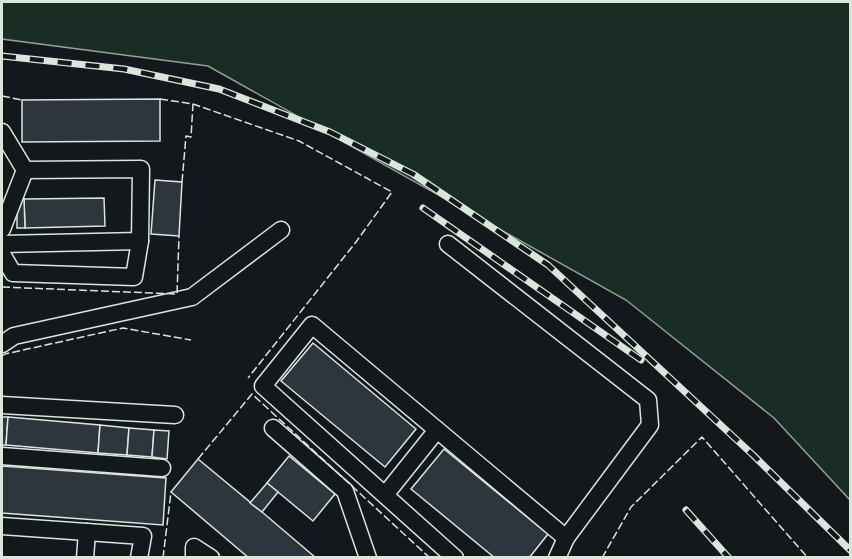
<svg xmlns="http://www.w3.org/2000/svg" width="852" height="559" font-family="'Fira Sans',sans-serif">
<rect width="100%" height="100%" fill="#14181c"/>
<!-- green -->
<path fill="#1a2d24" stroke="#939e99" stroke-width="1.5" d="M 2,2 L 850,2 L 850,500 L 774,418 L 626,300 L 208,66 L 2,39 Z"/>
<!-- building -->
<g fill="#2c363c" stroke="#d8e6dc" stroke-width="1.5">
<path d="M 160,99 L 160,141 L 22,142 L 22,100 Z"/>
<path d="M 155,180 L 182,182 L 179,236 L 151,234 Z"/>
<path d="M 104,198 L 105,226 L 25,228 L 24,199 Z"/>
<path d="M 24,199 L 25,228 L 17,228 L 17,200 Z"/>
<path d="M 313,343 L 416,429 L 385,467 L 281,381 Z"/>
<path d="M 2,417 L 8,417 L 6,445 L 2,445 Z"/>
<path d="M 8,417 L 100,425 L 98,453 L 6,445 Z"/>
<path d="M 100,425 L 129,428 L 127,455 L 98,453 Z"/>
<path d="M 129,428 L 154,430 L 152,457 L 127,455 Z"/>
<path d="M 154,430 L 169,431 L 167,459 L 152,457 Z"/>
<path d="M 444,449 L 548,534 L 529,558 L 495,558 L 411,489 Z"/>
<path d="M 289,456 L 335,494 L 313,521 L 267,483 Z"/>
<path d="M 198,459 L 262,512 L 316,558 L 249,558 L 171,492 Z"/>
<path d="M 2,466 L 166,478 L 163,525 L 2,513 Z"/>
<path d="M 267,483 L 278,492 L 262,512 L 250,503 Z"/>
</g>
<g fill="none" stroke-linecap="round" stroke-linejoin="round">
<defs>
<g id="minor">
<path d="M 2,132 L 25,170 L 141,169 L 140,241 L 2,244"/>
<path d="M 2,229 L 25,170"/>
<path d="M 448,244 L 648,400 L 650,425 L 566,538 L 557,558"/>
<path d="M 2,254 L 13,273 L 134,277 L 140,241"/>
<path d="M 2,344 L 14,336 L 192,297 L 281,230"/>
<path d="M 2,405 L 175,415"/>
<path d="M 273,428 L 345,491 L 368,558"/>
<path d="M 2,456 L 162,468"/>
<path d="M 385,495 L 437,430"/>
<path d="M 2,526 L 143,536 L 139,558"/>
<path d="M 85,558 L 87,532"/>
<path d="M 194,558 L 194,547 L 211,558"/>
<path d="M 455,558 L 263,386 L 312,325 L 566,538"/>
</g>
</defs>
<!-- minor casing -->
<use href="#minor" stroke="#d8e6dc" stroke-width="19"/>
<!-- minor -->
<use href="#minor" stroke="#14181c" stroke-width="16"/>
<defs>
<g id="rail">
<path d="M 2,56 L 124,69 L 219,89 L 330,132 L 413,174 L 548,265 L 752,454 L 850,550"/>
<path d="M 423,208 L 641,360"/>
<path d="M 686,510 L 729,558"/>
</g>
</defs>
<!-- rail casing -->
<use href="#rail" stroke="#d8e6dc" stroke-width="7"/>
<!-- rail -->
<use href="#rail" stroke="#14181c" stroke-width="4.5" stroke-dasharray="14" stroke-linecap="butt"/>
<!-- fence -->
<g stroke="#d8e6dc" stroke-width="1.5" stroke-dasharray="8 3" stroke-linecap="butt">
<path d="M 2,96 L 22,100"/>
<path d="M 160,99 L 193,104 L 299,141 L 392,192 L 356,242 L 248,378"/>
<path d="M 182,182 L 186,136 L 191,137 L 193,104"/>
<path d="M 2,287 L 177,294 L 179,236"/>
<path d="M 2,356 L 5,354 L 123,328 L 191,340"/>
<path d="M 198,459 L 252,394 L 430,558"/>
<path d="M 163,558 L 171,492"/>
<path d="M 602,558 L 631,507 L 702,437 L 808,558"/>
</g>
</g>
<!-- border -->
<rect width="852" height="559" fill="none" stroke="#d8e6dc" stroke-width="6"/>
</svg>
